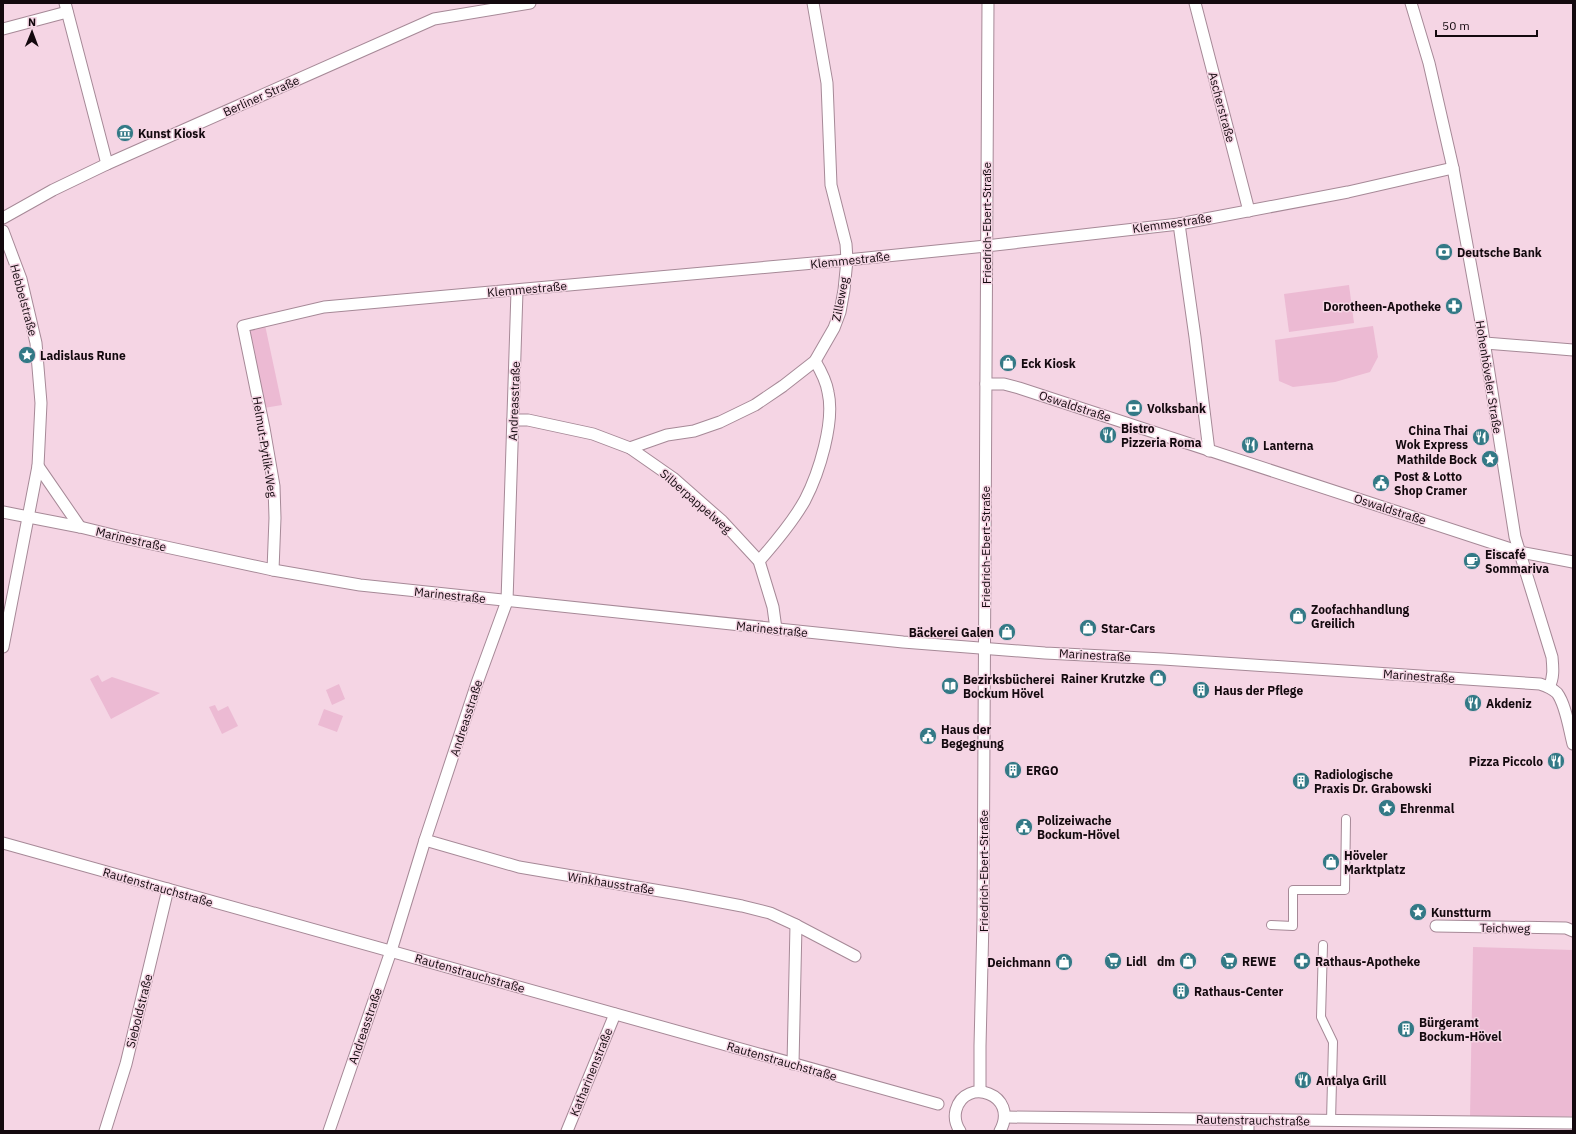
<svg xmlns="http://www.w3.org/2000/svg" width="1576" height="1134" font-family="'IBM Plex Sans',sans-serif">
<rect width="100%" height="100%" fill="#f5d5e4"/>
<!-- green -->
<g fill="#ecbad3">
<path d="M 1349,285 L 1354,323 L 1289,332 L 1284,294 Z"/>
<path d="M 265,325 L 282,405 L 264,408 L 249,329 Z"/>
<path d="M 1373,326 L 1378,357 L 1370,372 L 1335,382 L 1293,387 L 1279,381 L 1275,340 Z"/>
<path d="M 98,675 L 102,682 L 112,677 L 160,693 L 111,719 L 90,679 Z"/>
<path d="M 339,684 L 345,699 L 332,705 L 326,690 Z"/>
<path d="M 215,705 L 218,711 L 228,706 L 238,726 L 222,734 L 209,707 Z"/>
<path d="M 324,709 L 343,716 L 337,732 L 318,725 Z"/>
<path d="M 1473,947 L 1573,950 L 1573,1116 L 1470,1117 Z"/>
</g>
<g fill="none" stroke-linecap="round" stroke-linejoin="round">
<defs>
<g id="pedestrian">
<path d="M 1271,925 L 1293,926 L 1293,890 L 1345,890 L 1346,819"/>
<path d="M 1323,945 L 1321,1017 L 1333,1042 L 1331,1121"/>
</g>
<g id="minor">
<path d="M 65,3 L 107,164"/>
<path d="M 1195,3 L 1249,211"/>
<path d="M 1411,3 L 1429,63 L 1453,168 L 1481,322 L 1515,537 L 1552,657 C 1553,668 1554,677 1549,687"/>
<path d="M 3,29 L 67,12"/>
<path d="M 3,218 L 53,190 L 107,164 L 434,19 L 530,3"/>
<path d="M 1179,224 L 1195,337 L 1209,451"/>
<path d="M 3,231 L 21,279 L 36,343 L 41,403 L 38,466 L 3,647"/>
<path d="M 1485,343 L 1573,350"/>
<path d="M 986,384 L 1004,384 L 1019,388 L 1520,552 L 1573,562"/>
<path d="M 513,420 L 528,420 L 593,434 L 630,448 L 673,478 L 722,521 L 759,561 L 773,607 L 776,629"/>
<path d="M 630,448 L 667,435 L 694,431 L 720,422 L 755,405 L 783,386 L 815,361 L 834,328 L 840,312 L 844,290 L 847,260 L 846,244 L 831,185 L 827,83 L 813,3"/>
<path d="M 38,466 L 80,527"/>
<path d="M 3,512 L 80,527 L 129,539 L 273,570 L 360,585 L 903,642 L 1045,653 L 1163,659 L 1540,684 C 1546,686 1552,688 1557,693 C 1566,705 1569,729 1573,744"/>
<path d="M 759,561 C 774,544 794,520 805,500 C 819,473 835,422 828,392 C 826,380 821,371 815,361"/>
<path d="M 273,570 L 275,518 L 274,486 L 264,428 L 243,326 L 324,307 L 847,260 L 986,246 L 1179,224 L 1348,192 L 1453,168"/>
<path d="M 425,840 L 519,867 L 684,895 L 742,906 L 770,913 L 796,925 L 793,1064"/>
<path d="M 3,843 L 938,1104"/>
<path d="M 796,925 L 855,956"/>
<path d="M 1436,926 L 1566,928 L 1573,931"/>
<path d="M 980,1091 L 980,1046 L 983,920 L 988,3"/>
<path d="M 1005,1117 L 1573,1123"/>
<path d="M 105,1131 L 126,1064 L 168,889"/>
<path d="M 329,1131 L 391,951 L 425,840 L 477,683 L 507,601 L 517,291"/>
<path d="M 567,1131 L 615,1014"/>
<path d="M 960,1131 C 956,1125 954,1118 956,1110 C 965,1076 1020,1094 1000,1131"/>
<path d="M 1248,1131 L 1248,1120"/>
</g>
</defs>
<!-- pedestrian casing -->
<use href="#pedestrian" stroke="#a68997" stroke-width="10"/>
<!-- minor casing -->
<use href="#minor" stroke="#a68997" stroke-width="13"/>
<!-- pedestrian -->
<use href="#pedestrian" stroke="#fff" stroke-width="8"/>
<!-- minor -->
<use href="#minor" stroke="#fff" stroke-width="11"/>
</g>
<!-- icons -->
<defs>
<symbol id="museum-disc" viewBox="-11 -11 22 22"><circle r="9.5" fill="#337986" stroke="#f5d5e4"/><path d="M0-6L6-3V-2H-6V-3ZM-5-1h2V3h-2ZM-1-1h2V3h-2ZM3-1h2V3H3ZM-6 4H6V6H-6Z" fill="#fff"/></symbol>
<symbol id="bank-disc" viewBox="-11 -11 22 22"><circle r="9.5" fill="#337986" stroke="#f5d5e4"/><path d="M-6-4H6V4H-6ZM0-2.3a2.3 2.3 0 1 0 0 4.6a2.3 2.3 0 1 0 0-4.6Z" fill="#fff"/></symbol>
<symbol id="pharmacy-disc" viewBox="-11 -11 22 22"><circle r="9.5" fill="#337986" stroke="#f5d5e4"/><path d="M-2-6h4v4h4v4h-4v4h-4v-4h-4v-4h4Z" fill="#fff"/></symbol>
<symbol id="sight-disc" viewBox="-11 -11 22 22"><circle r="9.5" fill="#337986" stroke="#f5d5e4"/><path d="M0-6L1.8-2.2L6-1.7L2.9 1.2L3.7 5.4L0 3.3L-3.7 5.4L-2.9 1.2L-6-1.7L-1.8-2.2Z" fill="#fff"/></symbol>
<symbol id="shop-disc" viewBox="-11 -11 22 22"><circle r="9.5" fill="#337986" stroke="#f5d5e4"/><path d="M-5-2.5h2.3a2.7 3.5 0 0 1 5.4 0H5L5.5 6h-11ZM-1.5-2.5h3a1.5 2.3 0 0 0-3 0Z" fill="#fff"/></symbol>
<symbol id="restaurant-disc" viewBox="-11 -11 22 22"><circle r="9.5" fill="#337986" stroke="#f5d5e4"/><path d="M-5-6h1v4h1v-4h1v4h1v-4h1v5L-1.5 .5V6h-2V.5L-5-1ZM5-6V6H3V1.5H1.5Q1.5-4 5-6Z" fill="#fff"/></symbol>
<symbol id="civic-disc" viewBox="-11 -11 22 22"><circle r="9.5" fill="#337986" stroke="#f5d5e4"/><path d="M-.6-6.5H3V-4.5H.6V-3L4-1V1h2V6H-6V1h2V-1L-.6-3ZM-1.2 2.5V6h2.4V2.5Z" fill="#fff"/></symbol>
<symbol id="cafe-disc" viewBox="-11 -11 22 22"><circle r="9.5" fill="#337986" stroke="#f5d5e4"/><path d="M-5.5-4.5H6V0H3Q3 3.5 0 3.5H-2.5Q-5.5 3.5-5.5 0ZM3-3.2v2h1.7v-2ZM-6 4.5H4V6H-6Z" fill="#fff"/></symbol>
<symbol id="library-disc" viewBox="-11 -11 22 22"><circle r="9.5" fill="#337986" stroke="#f5d5e4"/><path d="M-6-4Q-3-5.5-.7-3.5V5Q-3 3-6 4ZM6-4Q3-5.5 .7-3.5V5Q3 3 6 4Z" fill="#fff"/></symbol>
<symbol id="building-disc" viewBox="-11 -11 22 22"><circle r="9.5" fill="#337986" stroke="#f5d5e4"/><path d="M-4-6H4V6H1V3H-1V6H-4ZM-2.5-4.3h1.7v1.8h-1.7ZM.8-4.3h1.7v1.8H.8ZM-2.5-1h1.7V.8h-1.7ZM.8-1h1.7V.8H.8Z" fill="#fff"/></symbol>
<symbol id="supermarket-disc" viewBox="-11 -11 22 22"><circle r="9.5" fill="#337986" stroke="#f5d5e4"/><path d="M-6-5.5h2.5l.6 2H6L4.5 2H-2.5L-4.4-4H-6ZM-1.5 3.2a1.3 1.3 0 1 0 .1 0ZM3 3.2a1.3 1.3 0 1 0 .1 0Z" fill="#fff"/></symbol>
</defs>
<g fill-rule="evenodd">
<use href="#museum-disc" x="115" y="123" width="20" height="20"/>
<use href="#bank-disc" x="1434" y="242" width="20" height="20"/>
<use href="#pharmacy-disc" x="1444" y="296" width="20" height="20"/>
<use href="#sight-disc" x="17" y="345" width="20" height="20"/>
<use href="#shop-disc" x="998" y="353" width="20" height="20"/>
<use href="#bank-disc" x="1124" y="398" width="20" height="20"/>
<use href="#restaurant-disc" x="1098" y="425" width="20" height="20"/>
<use href="#restaurant-disc" x="1471" y="427" width="20" height="20"/>
<use href="#restaurant-disc" x="1240" y="435" width="20" height="20"/>
<use href="#sight-disc" x="1480" y="449" width="20" height="20"/>
<use href="#civic-disc" x="1371" y="473" width="20" height="20"/>
<use href="#cafe-disc" x="1462" y="551" width="20" height="20"/>
<use href="#shop-disc" x="1288" y="606" width="20" height="20"/>
<use href="#shop-disc" x="1078" y="618" width="20" height="20"/>
<use href="#shop-disc" x="997" y="622" width="20" height="20"/>
<use href="#shop-disc" x="1148" y="668" width="20" height="20"/>
<use href="#library-disc" x="940" y="676" width="20" height="20"/>
<use href="#building-disc" x="1191" y="680" width="20" height="20"/>
<use href="#restaurant-disc" x="1463" y="693" width="20" height="20"/>
<use href="#civic-disc" x="918" y="726" width="20" height="20"/>
<use href="#restaurant-disc" x="1546" y="751" width="20" height="20"/>
<use href="#building-disc" x="1003" y="760" width="20" height="20"/>
<use href="#building-disc" x="1291" y="771" width="20" height="20"/>
<use href="#sight-disc" x="1377" y="798" width="20" height="20"/>
<use href="#civic-disc" x="1014" y="817" width="20" height="20"/>
<use href="#shop-disc" x="1321" y="852" width="20" height="20"/>
<use href="#sight-disc" x="1408" y="902" width="20" height="20"/>
<use href="#supermarket-disc" x="1103" y="951" width="20" height="20"/>
<use href="#shop-disc" x="1178" y="951" width="20" height="20"/>
<use href="#supermarket-disc" x="1219" y="951" width="20" height="20"/>
<use href="#pharmacy-disc" x="1292" y="951" width="20" height="20"/>
<use href="#shop-disc" x="1054" y="952" width="20" height="20"/>
<use href="#building-disc" x="1171" y="981" width="20" height="20"/>
<use href="#building-disc" x="1396" y="1019" width="20" height="20"/>
<use href="#restaurant-disc" x="1293" y="1070" width="20" height="20"/>
</g>
<g text-anchor="middle" dominant-baseline="central" stroke-width="3" stroke-linejoin="round" paint-order="stroke">
<!-- street labels -->
<g font-size="12" fill="#13090e" stroke="#f5d5e4">
<text transform="translate(261 96) rotate(-24)">Berliner Straße</text>
<text transform="translate(1222 107) rotate(75)">Ascherstraße</text>
<text transform="translate(986 223) rotate(-90)">Friedrich-Ebert-Straße</text>
<text transform="translate(1172 223) rotate(-8)">Klemmestraße</text>
<text transform="translate(850 260) rotate(-6)">Klemmestraße</text>
<text transform="translate(527 289) rotate(-5)">Klemmestraße</text>
<text transform="translate(840 299) rotate(-79)">Zilleweg</text>
<text transform="translate(24 300) rotate(75)">Hebbelstraße</text>
<text transform="translate(1489 377) rotate(81)">Hohenhöveler Straße</text>
<text transform="translate(514 401) rotate(-88)">Andreasstraße</text>
<text transform="translate(1075 406) rotate(18)">Oswaldstraße</text>
<text transform="translate(265 447) rotate(81)">Helmut-Pytlik-Weg</text>
<text transform="translate(696 501) rotate(41)">Silberpappelweg</text>
<text transform="translate(1390 509) rotate(18)">Oswaldstraße</text>
<text transform="translate(131 539) rotate(13)">Marinestraße</text>
<text transform="translate(985 547) rotate(-90)">Friedrich-Ebert-Straße</text>
<text transform="translate(450 595) rotate(6)">Marinestraße</text>
<text transform="translate(772 629) rotate(6)">Marinestraße</text>
<text transform="translate(1095 655) rotate(3)">Marinestraße</text>
<text transform="translate(1419 676) rotate(4)">Marinestraße</text>
<text transform="translate(466 718) rotate(-72)">Andreasstraße</text>
<text transform="translate(983 871) rotate(-90)">Friedrich-Ebert-Straße</text>
<text transform="translate(611 883) rotate(9)">Winkhausstraße</text>
<text transform="translate(158 887) rotate(16)">Rautenstrauchstraße</text>
<text transform="translate(1505 928) rotate(1)">Teichweg</text>
<text transform="translate(470 973) rotate(16)">Rautenstrauchstraße</text>
<text transform="translate(139 1011) rotate(-76)">Sieboldstraße</text>
<text transform="translate(365 1026) rotate(-71)">Andreasstraße</text>
<text transform="translate(782 1061) rotate(16)">Rautenstrauchstraße</text>
<text transform="translate(591 1072) rotate(-68)">Katharinenstraße</text>
<text transform="translate(1253 1120) rotate(1)">Rautenstrauchstraße</text>
</g>
<!-- poi labels -->
<g font-size="12" font-weight="bold" fill="#13090e" stroke="#f5d5e4" text-anchor="start">
<text x="138" y="133">Kunst Kiosk</text>
<text x="1457" y="252">Deutsche Bank</text>
<text x="1441" y="306" text-anchor="end">Dorotheen-Apotheke</text>
<text x="40" y="355">Ladislaus Rune</text>
<text x="1021" y="363">Eck Kiosk</text>
<text x="1147" y="408">Volksbank</text>
<text x="1121" y="428">Bistro<tspan x="1121" dy="14">Pizzeria Roma</tspan></text>
<text x="1468" y="430" text-anchor="end">China Thai<tspan x="1468" dy="14">Wok Express</tspan></text>
<text x="1263" y="445">Lanterna</text>
<text x="1477" y="459" text-anchor="end">Mathilde Bock</text>
<text x="1394" y="476">Post &amp; Lotto<tspan x="1394" dy="14">Shop Cramer</tspan></text>
<text x="1485" y="554">Eiscafé<tspan x="1485" dy="14">Sommariva</tspan></text>
<text x="1311" y="609">Zoofachhandlung<tspan x="1311" dy="14">Greilich</tspan></text>
<text x="1101" y="628">Star-Cars</text>
<text x="994" y="632" text-anchor="end">Bäckerei Galen</text>
<text x="1145" y="678" text-anchor="end">Rainer Krutzke</text>
<text x="963" y="679">Bezirksbücherei<tspan x="963" dy="14">Bockum Hövel</tspan></text>
<text x="1214" y="690">Haus der Pflege</text>
<text x="1486" y="703">Akdeniz</text>
<text x="941" y="729">Haus der<tspan x="941" dy="14">Begegnung</tspan></text>
<text x="1543" y="761" text-anchor="end">Pizza Piccolo</text>
<text x="1026" y="770">ERGO</text>
<text x="1314" y="774">Radiologische<tspan x="1314" dy="14">Praxis Dr. Grabowski</tspan></text>
<text x="1400" y="808">Ehrenmal</text>
<text x="1037" y="820">Polizeiwache<tspan x="1037" dy="14">Bockum-Hövel</tspan></text>
<text x="1344" y="855">Höveler<tspan x="1344" dy="14">Marktplatz</tspan></text>
<text x="1431" y="912">Kunstturm</text>
<text x="1126" y="961">Lidl</text>
<text x="1175" y="961" text-anchor="end">dm</text>
<text x="1242" y="961">REWE</text>
<text x="1315" y="961">Rathaus-Apotheke</text>
<text x="1051" y="962" text-anchor="end">Deichmann</text>
<text x="1194" y="991">Rathaus-Center</text>
<text x="1419" y="1022">Bürgeramt<tspan x="1419" dy="14">Bockum-Hövel</tspan></text>
<text x="1316" y="1080">Antalya Grill</text>
</g>
</g>
<!-- border -->
<rect width="1576" height="1134" fill="none" stroke="#13090e" stroke-width="8"/>
<!-- north arrow -->
<g transform="translate(32 32) rotate(1)" stroke="#f5d5e4" stroke-width="3" paint-order="stroke">
<path d="M0-3L7 15L0 10L-7 15Z" fill="#13090e"/>
<text y="-6" font-size="11" font-weight="bold" text-anchor="middle" fill="#13090e">N</text>
</g>
<!-- scale -->
<path d="M1436 30v6h101v-6" fill="none" stroke="#13090e" stroke-width="2"/>
<text x="1442" y="30" font-size="12" fill="#13090e" stroke="#f5d5e4" stroke-width="3" paint-order="stroke">50 m</text>
</svg>
